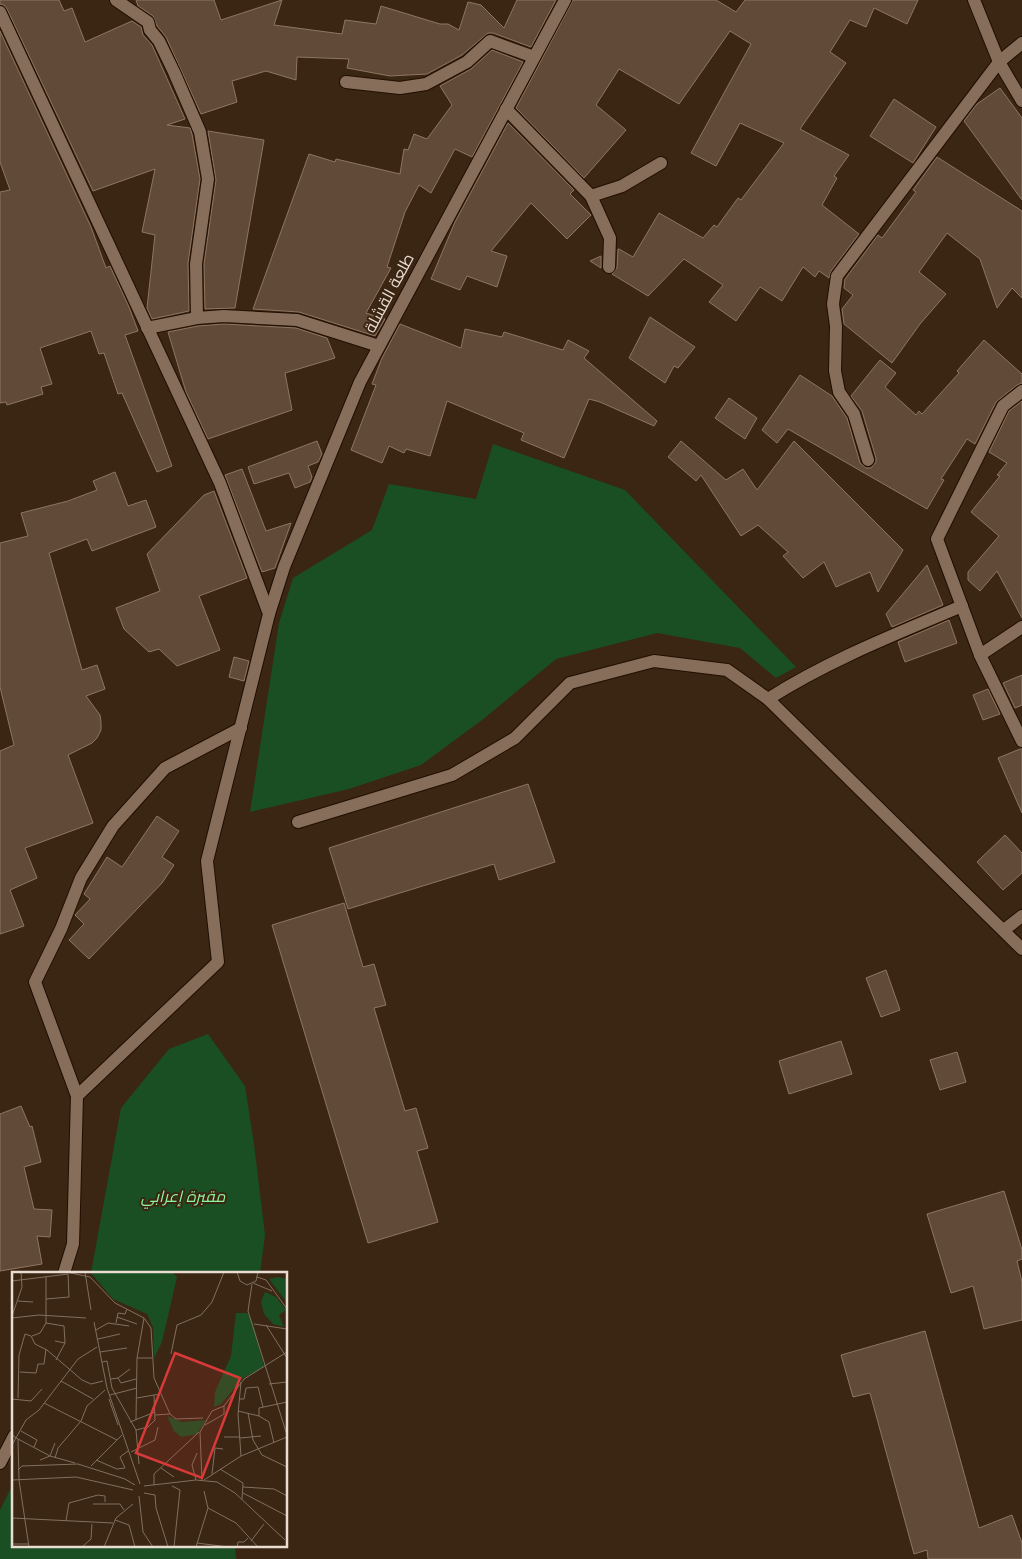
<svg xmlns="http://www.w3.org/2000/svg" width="1022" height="1559" font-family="'Times New Roman',Cairo,serif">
<rect width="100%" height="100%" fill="#3b2614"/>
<!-- green -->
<g fill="#194f23">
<path d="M 493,444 L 625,490 L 796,667 L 776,678 L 740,648 L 657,633 L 556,659 L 482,720 L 421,765 L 349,789 L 250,812 L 279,623 L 293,578 L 372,530 L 389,484 L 476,499 Z"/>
<path d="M 208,1034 L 245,1086 L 254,1144 L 265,1235 L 260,1273 L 91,1273 L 121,1108 L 169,1049 Z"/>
<path d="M 14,1482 L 14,1545 L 235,1545 L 236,1559 L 0,1559 L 0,1510 Z"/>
</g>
<!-- building -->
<g fill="#614a37" stroke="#8e7661">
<path d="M 0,0 L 59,0 L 64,11 L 72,8 L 85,42 L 132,21 L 141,27 L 143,35 L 152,45 L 185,119 L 167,125 L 190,128 L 192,134 L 200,179 L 188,263 L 189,311 L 152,319 L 147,308 L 155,235 L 142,232 L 155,169 L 93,191 L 7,9 L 4,5 L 0,4 Z"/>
<path d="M 136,0 L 214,0 L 221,20 L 282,0 L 274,25 L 342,34 L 345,20 L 376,24 L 381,6 L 440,24 L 448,24 L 459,30 L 468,2 L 481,5 L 504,28 L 517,0 L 556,0 L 531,47 L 493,33 L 488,33 L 462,55 L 427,74 L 390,76 L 347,68 L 349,59 L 297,57 L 296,80 L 266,71 L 232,81 L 237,102 L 201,114 L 166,37 L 157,26 L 153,16 L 138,6 Z"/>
<path d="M 573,0 L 716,0 L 736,12 L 745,0 L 918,0 L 907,24 L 874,8 L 866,27 L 850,20 L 830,52 L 846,63 L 800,129 L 849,155 L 834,176 L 837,178 L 822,205 L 859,234 L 831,271 L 829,278 L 819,271 L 815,277 L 803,267 L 782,301 L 760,287 L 736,321 L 709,302 L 723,285 L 684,259 L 648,296 L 612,274 L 617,268 L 618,249 L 619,249 L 633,257 L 659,213 L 703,238 L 714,225 L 717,227 L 738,198 L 741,200 L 784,143 L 740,123 L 716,166 L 691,153 L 751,44 L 730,31 L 679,104 L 619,69 L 596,105 L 626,130 L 584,178 L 516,108 Z"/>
<path d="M 0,31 L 91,227 L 106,268 L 110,266 L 129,307 L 138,331 L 125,335 L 172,466 L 157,472 L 122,393 L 118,394 L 104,353 L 99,354 L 91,331 L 40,348 L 52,384 L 41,387 L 43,394 L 7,405 L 6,402 L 0,403 L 0,192 L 10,190 L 0,162 Z"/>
<path d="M 492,50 L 523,62 L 472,157 L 455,149 L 431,193 L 419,185 L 405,212 L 387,267 L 391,268 L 366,313 L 385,319 L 375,336 L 299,312 L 253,309 L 309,154 L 335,162 L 336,159 L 400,174 L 404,149 L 408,150 L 414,134 L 427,139 L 452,105 L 440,86 L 471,69 Z"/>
<path d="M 1000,88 L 1022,118 L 1022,200 L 964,121 L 977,104 Z"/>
<path d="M 894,99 L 936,127 L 913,163 L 870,136 Z"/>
<path d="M 508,123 L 574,190 L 570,194 L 591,215 L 567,239 L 531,203 L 491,251 L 507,256 L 497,287 L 467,276 L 460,290 L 431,279 L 455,222 Z"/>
<path d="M 208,131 L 264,140 L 235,308 L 205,309 L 204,264 L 216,180 Z"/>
<path d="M 937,157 L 1022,211 L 1022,298 L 1012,288 L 997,308 L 980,259 L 947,233 L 919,272 L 946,294 L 920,324 L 892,363 L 844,324 L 842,309 L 853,295 L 844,288 L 845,279 L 878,235 L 882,238 L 916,192 L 913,190 Z"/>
<path d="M 601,256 L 601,268 L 590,261 Z"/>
<path d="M 650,317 L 695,347 L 678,368 L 674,366 L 665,383 L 629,358 Z"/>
<path d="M 224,324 L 296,328 L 327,338 L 335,358 L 285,373 L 292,410 L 208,439 L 186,392 L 168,332 L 198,326 Z"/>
<path d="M 400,324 L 461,348 L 465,329 L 502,337 L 504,332 L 563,350 L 568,340 L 589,351 L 584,358 L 657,421 L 654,426 L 600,402 L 589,399 L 564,458 L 521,440 L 524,433 L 447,401 L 430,456 L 406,449 L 404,453 L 389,446 L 382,463 L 351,450 L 376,385 L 372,384 L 382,358 Z"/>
<path d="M 984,340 L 1022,374 L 1022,383 L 1017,385 L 996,402 L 975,444 L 967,439 L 941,479 L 944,480 L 927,509 L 788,429 L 777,443 L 762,430 L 800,375 L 832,396 L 847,418 L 860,463 L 866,468 L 871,468 L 876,462 L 876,458 L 862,411 L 851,396 L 880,360 L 896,373 L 885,387 L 916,415 L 919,411 L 922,414 L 959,373 L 957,371 Z"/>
<path d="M 729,398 L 757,418 L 745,439 L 715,418 Z"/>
<path d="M 1022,401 L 1022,618 L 997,571 L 980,591 L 968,580 L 968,572 L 999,536 L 971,512 L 1000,476 L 997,475 L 1007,463 L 989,452 L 1009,411 Z"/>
<path d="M 317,441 L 322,454 L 318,462 L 308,466 L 312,477 L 310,482 L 295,488 L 289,473 L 254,484 L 248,467 Z"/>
<path d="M 681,441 L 726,480 L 743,469 L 757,490 L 794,441 L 903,550 L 878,592 L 870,572 L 836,587 L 824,562 L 803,578 L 783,556 L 788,552 L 758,525 L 741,536 L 701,475 L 696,481 L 668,457 Z"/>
<path d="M 242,469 L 266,531 L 291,523 L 275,568 L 262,572 L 225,475 Z"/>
<path d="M 115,472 L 128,506 L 146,500 L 156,527 L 92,551 L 87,539 L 49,553 L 82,670 L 97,665 L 105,689 L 86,696 L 100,715 L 101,722 L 101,730 L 97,738 L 92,743 L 68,755 L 93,823 L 25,848 L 37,878 L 10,890 L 24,926 L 0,934 L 0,751 L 14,745 L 0,687 L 0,543 L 28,536 L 21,513 L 68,501 L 97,490 L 93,481 Z"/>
<path d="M 214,491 L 247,578 L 199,596 L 220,650 L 177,666 L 159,649 L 149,652 L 124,629 L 116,608 L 160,591 L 147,554 L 204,495 Z"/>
<path d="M 927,565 L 943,605 L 892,627 L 886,614 Z"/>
<path d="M 949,620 L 957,643 L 905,662 L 898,642 Z"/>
<path d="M 234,657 L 249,661 L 244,681 L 229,677 Z"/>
<path d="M 1022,675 L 1022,705 L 1015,708 L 1003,683 Z"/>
<path d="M 988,689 L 1000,714 L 983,720 L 973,695 Z"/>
<path d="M 1020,749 L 1022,749 L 1022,813 L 998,758 Z"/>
<path d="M 528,784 L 555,862 L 499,880 L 494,864 L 348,909 L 329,848 Z"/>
<path d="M 157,816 L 179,831 L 162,857 L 174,865 L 162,883 L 89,959 L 69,940 L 84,924 L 75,915 L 90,899 L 84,894 L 107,857 L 122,867 Z"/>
<path d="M 1005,835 L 1022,853 L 1022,873 L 1003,890 L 977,862 Z"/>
<path d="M 344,903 L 363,967 L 374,964 L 386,1005 L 374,1008 L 405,1111 L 416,1108 L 428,1148 L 417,1151 L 438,1222 L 368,1243 L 272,925 Z"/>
<path d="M 886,970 L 900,1010 L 881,1017 L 866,978 Z"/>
<path d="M 841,1041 L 852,1074 L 789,1094 L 779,1061 Z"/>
<path d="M 957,1052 L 966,1082 L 940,1090 L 930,1060 Z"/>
<path d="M 21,1106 L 30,1127 L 32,1126 L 41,1162 L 24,1167 L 34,1209 L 52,1210 L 50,1237 L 37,1236 L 42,1264 L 0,1271 L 0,1114 Z"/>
<path d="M 1004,1191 L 1022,1250 L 1022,1259 L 1017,1261 L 1022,1282 L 1022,1320 L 984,1329 L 973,1286 L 951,1293 L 927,1214 Z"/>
<path d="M 925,1331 L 979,1528 L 1012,1515 L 1022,1543 L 1022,1559 L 928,1559 L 927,1550 L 914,1554 L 870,1393 L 853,1397 L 841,1355 Z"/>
</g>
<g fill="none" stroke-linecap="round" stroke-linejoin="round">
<defs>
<path id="pedestrian" d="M 346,82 L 400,88 L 426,84 L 467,62 L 490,41 L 534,57"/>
<g id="minor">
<path d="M 116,0 L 148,22 L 150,30 L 159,41 L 174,72 L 200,132 L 208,179 L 196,264 L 197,318"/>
<path d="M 974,0 L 999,62 L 1022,101"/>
<path d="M 0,12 L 220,483 L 269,614 L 207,861 L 218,962 L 77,1096 L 73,1244 L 64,1273"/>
<path d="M 506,109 L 591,196 L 622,186 L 661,163"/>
<path d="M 591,196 L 610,238 L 609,267"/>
<path d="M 147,328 L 197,318 L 224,316 L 297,320 L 379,346"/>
<path d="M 1022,391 L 1003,406 L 937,539 L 980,655 L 1022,741"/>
<path d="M 868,460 L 854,414 L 839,392 L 835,371 L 836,326 L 833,304 L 837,276 L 999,62 L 1022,43"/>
<path d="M 269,614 L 284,567 L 360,382 L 565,0"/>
<path d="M 980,655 L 1022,627"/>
<path d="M 768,699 C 829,660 896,634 962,606"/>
<path d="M 298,822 L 452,775 L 515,738 L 570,683 L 654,661 L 727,670 L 768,699 L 1022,949"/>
<path d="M 1004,930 L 1022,916"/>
<path d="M 77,1096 L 35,982 L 61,929 L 81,878 L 113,826 L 165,768 L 241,728"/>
<path d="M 0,1463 L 14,1436"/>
</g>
</defs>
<!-- pedestrian casing -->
<use href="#pedestrian" stroke="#210e01" stroke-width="14"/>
<!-- minor casing -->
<use href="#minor" stroke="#210e01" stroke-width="14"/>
<!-- pedestrian -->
<use href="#pedestrian" stroke="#876e5b" stroke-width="12"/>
<!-- minor -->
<use href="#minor" stroke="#876e5b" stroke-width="12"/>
</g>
<g text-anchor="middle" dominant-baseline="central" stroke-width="4" stroke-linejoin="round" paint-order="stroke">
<!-- street labels -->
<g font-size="16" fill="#eadcd1" stroke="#3b2614">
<text transform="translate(389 293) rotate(-62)">طلعة القشلة</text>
</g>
<!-- park labels -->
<g font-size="16" font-style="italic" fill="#8bf599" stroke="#3b2614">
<text x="183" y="1196">مقبرة إعرابي</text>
</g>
</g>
<!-- overview -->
<g transform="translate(12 1272)">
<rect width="275" height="275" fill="#3b2614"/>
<path d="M 78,0 L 160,0 L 165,5 L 150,70 L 142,86 L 141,55 L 135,42 L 101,27 ZM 266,5 L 275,7 L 275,31 L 257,7 ZM 253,20 L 264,25 L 274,38 L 267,43 L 272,55 L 261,52 L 252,42 L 249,30 ZM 224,41 L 235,41 L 240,49 L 252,95 L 231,106 L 209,132 L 202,135 L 203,120 L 219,84 ZM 155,144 L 170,150 L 194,148 L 185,162 L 169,165 L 162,159 Z" fill="#194f23"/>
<path fill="none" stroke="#816f60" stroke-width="1" d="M 54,0 L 78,5 L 103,31 L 132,46 L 139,56 L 142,106 L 158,142 L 164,147 L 191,146M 73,0 L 79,38M 225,0 L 228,9 L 235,13 L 244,9 L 246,0M 34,5 L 34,51M 245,5 L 254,8 L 275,37M 0,9 L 56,2M 241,11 L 260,19M 240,12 L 236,39 L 275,163M 34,27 L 57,25 L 56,2M 6,29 L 21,30M 0,44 L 10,15 L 9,0M 105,45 L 125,52M 0,46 L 27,43 L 74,46M 132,46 L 125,86 L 140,86M 82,50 L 95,116 L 128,212M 104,51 L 106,41 L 113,42 L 115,37M 242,52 L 275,57M 254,53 L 275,86M 84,58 L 96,51 L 117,54M 20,64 L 28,61 L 34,51 L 52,54 L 53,71M 86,67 L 108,62M 43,69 L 53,71 L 44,88M 88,80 L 115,76M 159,82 L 165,53 L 189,43 L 200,30 L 212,0M 90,90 L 95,89 L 100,116 L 124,158 L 136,155 L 143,148 L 142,123M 8,100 L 24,101 L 26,92 L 32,92 L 34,77M 106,106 L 109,111 L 124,107M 99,107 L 106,106 L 118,97M 49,109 L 81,127M 257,112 L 275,110M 98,123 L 125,116M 6,126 L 7,83 L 13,62 L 19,64 L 23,72 L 35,78 L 70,108 L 79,112 L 91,109M 125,126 L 148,122M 0,127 L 19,129 L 30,117M 97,127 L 106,153M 227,127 L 232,127 L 234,116 L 246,115 L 251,135M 32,131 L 105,168M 226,139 L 247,144 L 257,150 L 262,171M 236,141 L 241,168 L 250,183 L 275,195M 143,143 L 158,142M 247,144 L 247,136 L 275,130M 124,148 L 125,86M 118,150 L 143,140M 193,153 L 212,142 L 212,134M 124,158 L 127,192M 9,159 L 25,168 L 22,175M 0,163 L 6,167 L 7,208M 212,165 L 228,165M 228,166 L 249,164M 6,167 L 38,184 L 63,191M 0,173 L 14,148 L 27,138 L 66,87 L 85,75M 119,180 L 143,168 L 146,155M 229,184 L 226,142 L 229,110M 43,186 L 46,176 L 69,149 L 75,134 L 93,118M 28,188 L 38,184 L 43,171M 84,188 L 105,197 L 113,196 L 108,185 L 116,179M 79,194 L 110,163M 149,196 L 162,205M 208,197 L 231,211 L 230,227M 6,198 L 10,194 L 66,192 L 113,207 L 123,213M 200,202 L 203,176 L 211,177M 0,208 L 64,205 L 121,218M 7,208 L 17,275M 184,208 L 180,193 L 185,181M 192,208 L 229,184 L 275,165M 190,209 L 188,160 L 200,139 L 212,134 L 232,107 L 275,80M 142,213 L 142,202 L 187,160M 132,214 L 184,208 L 205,210 L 223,221 L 273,268M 160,214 L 168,218 L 162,275M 231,215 L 262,217 L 275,224M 192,219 L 196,236M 132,221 L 143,223 L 144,236 L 156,275M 231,221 L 275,244M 127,224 L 131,260 L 141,275M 81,232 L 108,232 L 112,238M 0,246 L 101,251M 103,248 L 117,253 L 123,275M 54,249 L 57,231 L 86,223 L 93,224 L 93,230M 239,269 L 252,252M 185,271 L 216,275M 0,272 L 17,272M 70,275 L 79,267 L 80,252M 92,275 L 104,246 L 121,232M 184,275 L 196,236 L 224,251 L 246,275M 225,275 L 226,270 L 232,270 L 236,266"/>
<path fill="#d83a39" fill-opacity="0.15" stroke="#d83a39" stroke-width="2.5" d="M 163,81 L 228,106 L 190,206 L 124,181 Z"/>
<rect width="275" height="275" fill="none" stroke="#eadcd1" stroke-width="2.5"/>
</g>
</svg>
